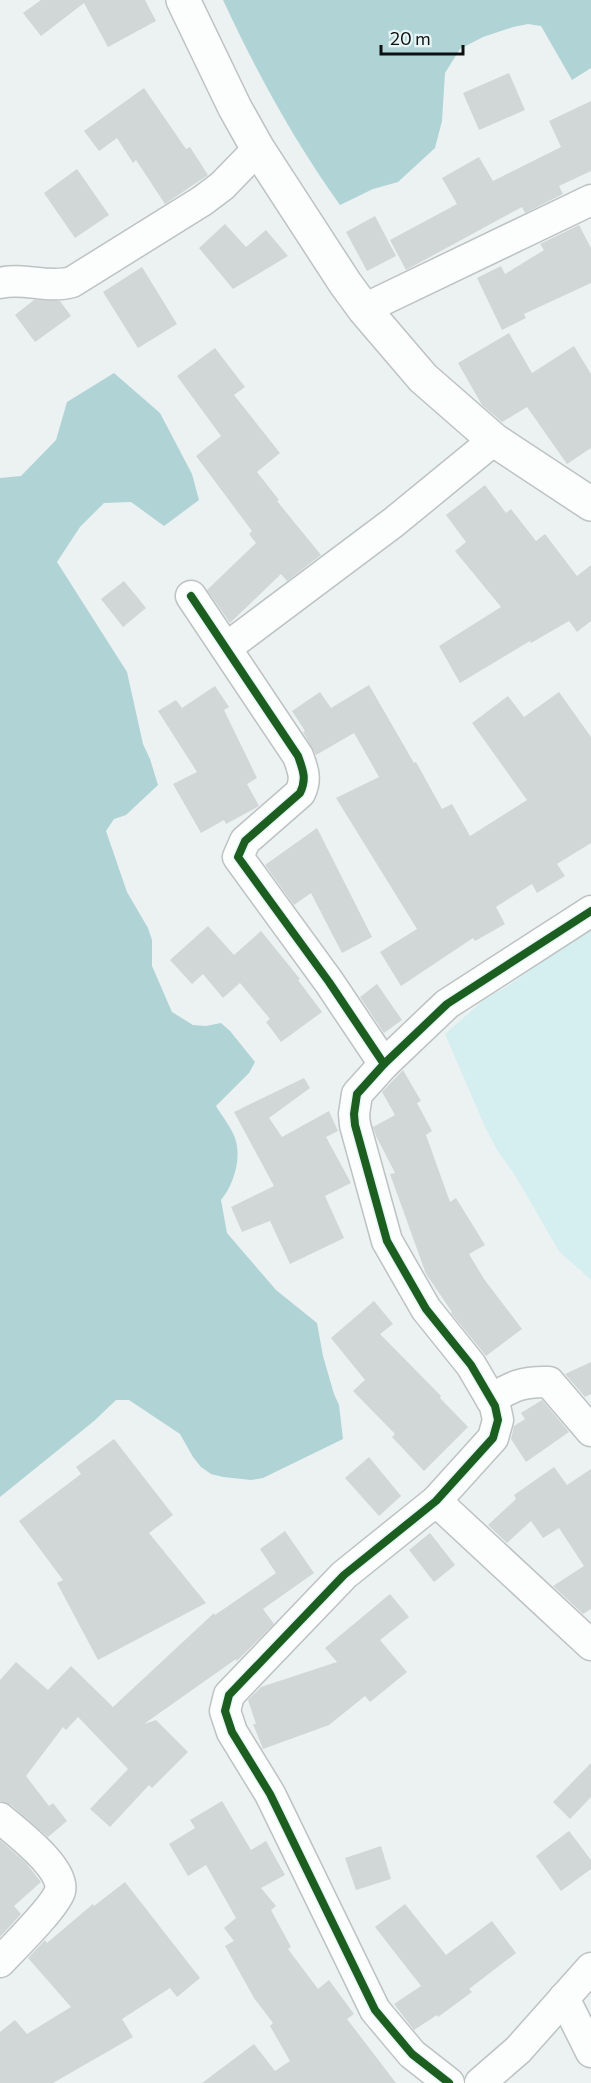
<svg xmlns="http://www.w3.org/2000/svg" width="591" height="2083" font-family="Commissioner,sans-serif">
<rect width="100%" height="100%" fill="#ecf2f2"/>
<!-- green -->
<path fill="#d5eeef" d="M 591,927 L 591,1280 L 559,1251 L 513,1172 L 497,1150 L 485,1127 L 445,1034 L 485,999 L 508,986 Z"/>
<!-- forest -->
<g fill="#b0d3d5">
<path d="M 223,0 L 591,0 L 591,68 L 572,80 L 541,26 L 528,24 L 513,27 L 483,37 L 460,49 L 445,73 L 442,121 L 435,148 L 398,182 L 373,189 L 340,205 C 294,141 256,71 223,0 Z"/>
<path d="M 114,373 L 160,413 L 192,474 L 199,500 L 164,526 L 131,502 L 104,503 L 80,527 L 57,562 L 127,672 L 143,744 L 150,759 L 158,785 L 126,815 L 114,819 L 106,831 L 127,892 L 148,928 L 152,940 L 152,966 L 172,1012 L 193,1025 L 206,1026 L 221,1023 L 230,1031 L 255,1062 L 249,1073 L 216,1106 C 222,1116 231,1127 235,1138 C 242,1158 234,1184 221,1200 L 227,1233 L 276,1290 L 317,1323 L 323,1356 L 334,1394 L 339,1405 L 343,1439 L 263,1478 L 251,1480 L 223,1477 L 211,1474 L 201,1467 L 193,1457 L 180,1434 L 129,1400 L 116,1400 L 94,1421 L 0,1497 L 0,478 L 21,476 L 56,440 L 67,402 Z"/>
</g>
<!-- building -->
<g fill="#d1d6d6">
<path d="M 41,0 L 145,0 L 156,21 L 108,47 L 84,3 L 41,36 L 23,13 Z"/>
<path d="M 509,73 L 525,110 L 479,130 L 463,93 Z"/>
<path d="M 144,88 L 186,149 L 190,147 L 208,175 L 165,204 L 136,160 L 133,163 L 117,138 L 99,151 L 84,131 Z"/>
<path d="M 591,101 L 591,171 L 559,186 L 563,194 L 525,213 L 522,207 L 406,270 L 390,240 L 457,204 L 442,178 L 479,157 L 493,181 L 561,147 L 549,121 Z"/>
<path d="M 77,169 L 109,215 L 75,238 L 44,193 Z"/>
<path d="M 375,216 L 396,256 L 367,271 L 346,232 Z"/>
<path d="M 225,224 L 246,247 L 266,230 L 288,256 L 233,289 L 199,248 Z"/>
<path d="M 579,225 L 591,248 L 591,283 L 524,314 L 526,318 L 502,330 L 477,278 L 501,266 L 505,274 L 544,250 L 540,244 Z"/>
<path d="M 142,267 L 177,324 L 138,348 L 103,292 Z"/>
<path d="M 34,300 L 60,301 L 71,316 L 35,342 L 15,315 Z"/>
<path d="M 509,333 L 532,373 L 574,346 L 591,374 L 591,448 L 567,464 L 527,407 L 502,422 L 482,405 L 458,363 Z"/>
<path d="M 215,348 L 245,387 L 234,395 L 280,453 L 257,472 L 279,500 L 277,501 L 321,555 L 287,581 L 281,574 L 230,623 L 207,590 L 256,543 L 249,534 L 252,531 L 196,456 L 221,436 L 177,376 Z"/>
<path d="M 485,485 L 506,513 L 511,509 L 536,541 L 545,534 L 577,576 L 591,565 L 591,621 L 577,632 L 569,621 L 531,643 L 530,641 L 460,683 L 439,646 L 501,607 L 455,551 L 466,542 L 446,515 Z"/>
<path d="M 124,581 L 146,608 L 123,627 L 101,599 Z"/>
<path d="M 369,685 L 414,763 L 416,762 L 442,809 L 452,804 L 470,836 L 527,800 L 472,723 L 508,696 L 524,717 L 559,692 L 591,737 L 591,843 L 557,864 L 565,876 L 537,893 L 532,884 L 496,907 L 505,924 L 475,941 L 473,938 L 401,986 L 380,952 L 417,929 L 336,798 L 379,777 L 354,733 L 316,755 L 303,732 L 305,731 L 292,711 L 320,692 L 331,708 Z"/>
<path d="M 215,686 L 229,707 L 224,710 L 257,778 L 247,784 L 259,806 L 226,824 L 224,820 L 201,833 L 173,784 L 197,772 L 158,711 L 176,700 L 182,708 Z"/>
<path d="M 317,828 L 372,937 L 342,953 L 311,893 L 294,905 L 265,865 Z"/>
<path d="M 208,926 L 234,955 L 261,931 L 300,979 L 298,980 L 322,1012 L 281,1042 L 266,1022 L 270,1019 L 240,983 L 223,998 L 203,974 L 192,984 L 170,960 Z"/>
<path d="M 377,984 L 402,1020 L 384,1033 L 360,997 Z"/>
<path d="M 403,1070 L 421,1101 L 417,1103 L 432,1131 L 426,1135 L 450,1202 L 456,1198 L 485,1245 L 469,1254 L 484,1279 L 522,1329 L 486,1356 L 451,1313 L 452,1312 L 426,1274 L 390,1174 L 395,1173 L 376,1136 L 373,1127 L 395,1115 L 382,1092 Z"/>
<path d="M 304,1078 L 310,1088 L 269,1118 L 282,1137 L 329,1111 L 338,1131 L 326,1137 L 351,1183 L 325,1196 L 344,1238 L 290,1264 L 270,1221 L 242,1232 L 231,1207 L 274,1186 L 234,1112 Z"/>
<path d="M 374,1301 L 393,1324 L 380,1334 L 441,1396 L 440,1398 L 468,1427 L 424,1471 L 392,1437 L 395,1434 L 353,1391 L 365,1380 L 331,1338 Z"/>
<path d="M 591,1362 L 591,1394 L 585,1397 L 565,1374 Z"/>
<path d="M 542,1400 L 569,1432 L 526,1462 L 511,1439 L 514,1426 L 525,1419 L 521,1413 Z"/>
<path d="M 114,1439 L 173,1515 L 149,1533 L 206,1603 L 98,1660 L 57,1583 L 63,1580 L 19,1521 L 81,1474 L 76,1467 Z"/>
<path d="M 369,1457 L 401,1496 L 379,1516 L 345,1478 Z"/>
<path d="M 554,1467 L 567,1485 L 591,1469 L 591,1609 L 583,1614 L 553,1586 L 584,1566 L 559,1528 L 543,1538 L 531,1521 L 507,1543 L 488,1525 L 516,1499 L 514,1495 Z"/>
<path d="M 285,1531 L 314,1573 L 263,1609 L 274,1624 L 240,1658 L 236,1661 L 236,1659 L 144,1724 L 156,1720 L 188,1752 L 152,1788 L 149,1785 L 110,1827 L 90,1809 L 128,1769 L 78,1717 L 66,1730 L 63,1727 L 26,1776 L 49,1806 L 53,1803 L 67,1821 L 48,1837 L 11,1805 L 0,1801 L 0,1680 L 16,1662 L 48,1690 L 71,1666 L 113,1707 L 214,1613 L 215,1615 L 276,1573 L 260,1549 Z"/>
<path d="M 430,1533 L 455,1565 L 434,1582 L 409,1550 Z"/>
<path d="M 390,1594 L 409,1617 L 380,1640 L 407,1672 L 370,1702 L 365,1696 L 329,1725 L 263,1749 L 253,1724 L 256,1724 L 248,1700 L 261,1687 L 337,1662 L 325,1648 Z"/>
<path d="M 591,1763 L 591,1797 L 570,1819 L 553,1802 Z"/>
<path d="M 222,1801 L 251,1850 L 266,1841 L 285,1875 L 261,1888 L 276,1906 L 271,1910 L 291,1947 L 288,1949 L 318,1989 L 329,1980 L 354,2014 L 347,2019 L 396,2083 L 202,2083 L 254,2044 L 275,2071 L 290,2061 L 270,2026 L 273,2023 L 254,1998 L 225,1946 L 234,1941 L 224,1928 L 236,1918 L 206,1865 L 188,1876 L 169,1844 L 195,1828 L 190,1820 Z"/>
<path d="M 569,1831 L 591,1860 L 591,1869 L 561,1891 L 536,1856 Z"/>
<path d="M 0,1840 L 26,1863 L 41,1882 L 14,1906 L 21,1914 L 0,1937 Z"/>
<path d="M 381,1846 L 391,1879 L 356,1890 L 345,1858 Z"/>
<path d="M 125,1882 L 200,1978 L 177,1997 L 170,1988 L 122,2019 L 133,2037 L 53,2083 L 0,2083 L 0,2032 L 15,2020 L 27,2034 L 71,2007 L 28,1958 L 45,1940 L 47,1943 L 93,1904 L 94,1906 Z"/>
<path d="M 405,1904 L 446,1955 L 492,1921 L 516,1953 L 469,1989 L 472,1992 L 438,2017 L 437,2015 L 414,2030 L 394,2004 L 421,1986 L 375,1927 Z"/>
</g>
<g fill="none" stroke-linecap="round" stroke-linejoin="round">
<defs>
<g id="minor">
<path d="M 0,283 C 24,277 48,289 72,282 L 202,201 L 222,186 L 258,149"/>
<path d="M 364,309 L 591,200"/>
<path d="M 191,596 L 298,756 C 303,770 307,779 300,793 L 245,841 L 238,857 L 329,982 L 384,1064"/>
<path d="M 226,648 L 394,522 L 494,440"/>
<path d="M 491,1399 C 513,1386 523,1381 549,1382 L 591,1431"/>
<path d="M 436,1501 L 591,1645"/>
<path d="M 0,1818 C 15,1831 66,1869 60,1891 C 55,1907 13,1948 0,1962"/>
<path d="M 564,1998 L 591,2052"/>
<path d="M 449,2083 L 412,2054 L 375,2010 L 270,1794 L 232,1732 L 225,1711 L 229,1695 L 344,1575 L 436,1501 L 493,1438 L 498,1420 L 495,1406 L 471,1365 L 426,1309 L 387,1241 L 355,1125 L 354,1114 L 357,1094 L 384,1064 L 447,1004 L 591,911"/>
<path d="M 480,2083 L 518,2050 L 591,1968"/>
</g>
<path id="major" d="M 183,0 L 235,108 L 258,149 L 345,283 L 364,309 L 423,378 L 494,440 L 591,504"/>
</defs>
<!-- minor casing -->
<use href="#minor" stroke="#bdc2c2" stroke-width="33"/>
<!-- major casing -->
<use href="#major" stroke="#bdc2c2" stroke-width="36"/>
<!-- minor -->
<use href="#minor" stroke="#fcfdfd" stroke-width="30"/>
<!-- major -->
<use href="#major" stroke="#fcfdfd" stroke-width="33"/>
<defs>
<g id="cycleway">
<path d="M 191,596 L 298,756 C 303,770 307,779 300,793 L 245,841 L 238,857 L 329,982 L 384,1064"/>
<path d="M 449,2083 L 412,2054 L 375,2010 L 270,1794 L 232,1732 L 225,1711 L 229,1695 L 344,1575 L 436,1501 L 493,1438 L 498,1420 L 495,1406 L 471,1365 L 426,1309 L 387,1241 L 355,1125 L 354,1114 L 357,1094 L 384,1064 L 447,1004 L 591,911"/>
</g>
</defs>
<!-- cycleway casing -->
<use href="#cycleway" stroke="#e8f5f6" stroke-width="11"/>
<!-- cycleway -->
<use href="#cycleway" stroke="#1b5e20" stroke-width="8"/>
</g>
<!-- scale -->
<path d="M381 45v9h82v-9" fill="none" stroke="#0c1011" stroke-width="3"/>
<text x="390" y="45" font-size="18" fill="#0c1011" stroke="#e8f5f6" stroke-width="4.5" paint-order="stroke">20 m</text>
</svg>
